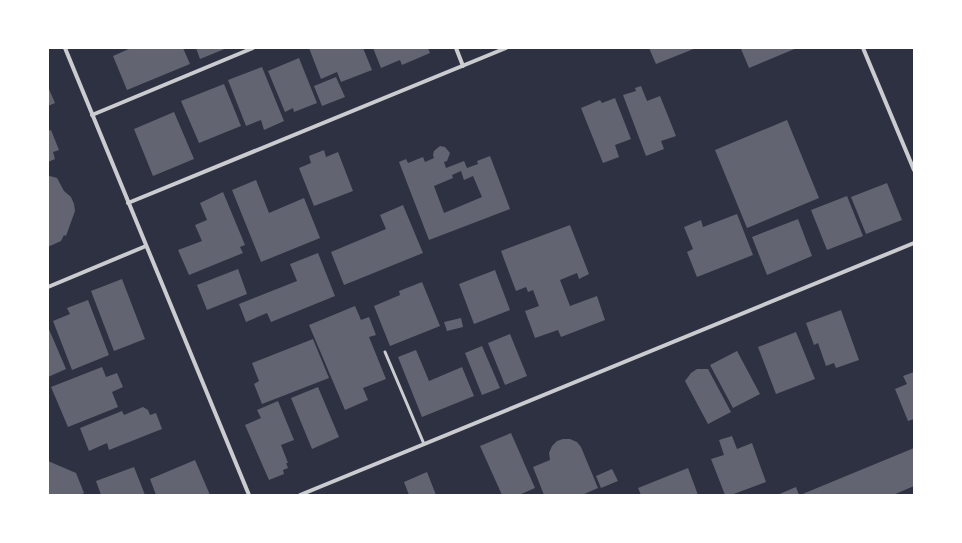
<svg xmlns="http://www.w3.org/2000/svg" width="962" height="543" font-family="Arial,sans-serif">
<rect width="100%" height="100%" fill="#2d3142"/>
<!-- building -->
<g fill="#626471" fill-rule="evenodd">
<path d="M 131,48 L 183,48 L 190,64 L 127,90 L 113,56 Z"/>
<path d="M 196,48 L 227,48 L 200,59 Z"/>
<path d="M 309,48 L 363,48 L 372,70 L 341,82 L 337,72 L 321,79 Z"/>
<path d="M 373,48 L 428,48 L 430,53 L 402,65 L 400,60 L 381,68 Z"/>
<path d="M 649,48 L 696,48 L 656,64 Z"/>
<path d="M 743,48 L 797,48 L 749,68 L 741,49 Z"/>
<path d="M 299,58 L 317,103 L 294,112 L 293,108 L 285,112 L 268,71 Z"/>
<path d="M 262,67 L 284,121 L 264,130 L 261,120 L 246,126 L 228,80 Z"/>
<path d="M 336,77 L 345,97 L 322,106 L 314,86 Z"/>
<path d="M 224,84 L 241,126 L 199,143 L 181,101 Z"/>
<path d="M 641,86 L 647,101 L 660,96 L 676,136 L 661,141 L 664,149 L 646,156 L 623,95 L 636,91 L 635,88 Z"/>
<path d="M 48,87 L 55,103 L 48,106 Z"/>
<path d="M 615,98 L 631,139 L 615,145 L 619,157 L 603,163 L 581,108 L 600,100 L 602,103 Z"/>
<path d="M 174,112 L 194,159 L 153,176 L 134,129 Z"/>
<path d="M 787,120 L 819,198 L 747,228 L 715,150 Z"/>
<path d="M 51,130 L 59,150 L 53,152 L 55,159 L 48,162 L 48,131 Z"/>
<path d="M 440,146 L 445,147 L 450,153 L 447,161 L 444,162 L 446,168 L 464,161 L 467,168 L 478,164 L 477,161 L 490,156 L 510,209 L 429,240 L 399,162 L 406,159 L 408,163 L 423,157 L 425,162 L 434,158 L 433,155 L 434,151 ZM 461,171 L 464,180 L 473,176 L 482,197 L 444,213 L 434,186 L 453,178 L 452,175 Z"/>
<path d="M 324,150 L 326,157 L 338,152 L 353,191 L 314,206 L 299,168 L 311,163 L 309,156 Z"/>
<path d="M 50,176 L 57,178 L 64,191 L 71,197 L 74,204 L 75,211 L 66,236 L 64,235 L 61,241 L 50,246 L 48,246 L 48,177 Z"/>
<path d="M 256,180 L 269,213 L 304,198 L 320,238 L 261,262 L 232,190 Z"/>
<path d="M 887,183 L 902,220 L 866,234 L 851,197 Z"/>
<path d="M 223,192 L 245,245 L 240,247 L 243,253 L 189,275 L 178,250 L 202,241 L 195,225 L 207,220 L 200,203 Z"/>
<path d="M 847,196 L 863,236 L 827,250 L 811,210 Z"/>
<path d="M 403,205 L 423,253 L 344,285 L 331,252 L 386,229 L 380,215 Z"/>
<path d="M 737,214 L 753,255 L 697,277 L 687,252 L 693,249 L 684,227 L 701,220 L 703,227 Z"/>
<path d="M 798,219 L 812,256 L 767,275 L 752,237 Z"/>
<path d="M 570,225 L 589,274 L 579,279 L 577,273 L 560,280 L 570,306 L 597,296 L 605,320 L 561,337 L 558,330 L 535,338 L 525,311 L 539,306 L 533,290 L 528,292 L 526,287 L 516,291 L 501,251 Z"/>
<path d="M 318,253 L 335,296 L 271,322 L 267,313 L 246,322 L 239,304 L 297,281 L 290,264 Z"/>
<path d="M 238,269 L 247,294 L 207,310 L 197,285 Z"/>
<path d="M 495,270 L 510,310 L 474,324 L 459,284 Z"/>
<path d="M 122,279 L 145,339 L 114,351 L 91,291 Z"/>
<path d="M 422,282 L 440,326 L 390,346 L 374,306 L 400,295 L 399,291 Z"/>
<path d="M 88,300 L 109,355 L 72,370 L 53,321 L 70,314 L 67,308 Z"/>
<path d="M 355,306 L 361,320 L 369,317 L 376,335 L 369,337 L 386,379 L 363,388 L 368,400 L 345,410 L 309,325 Z"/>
<path d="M 841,310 L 859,360 L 836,368 L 834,363 L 826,366 L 818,343 L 814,345 L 806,323 Z"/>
<path d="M 461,318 L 463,327 L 447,331 L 444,322 Z"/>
<path d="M 48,327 L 66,369 L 48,377 Z"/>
<path d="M 796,332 L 815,379 L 776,394 L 758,347 Z"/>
<path d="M 510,334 L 527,376 L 505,385 L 488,343 Z"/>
<path d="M 313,339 L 329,378 L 262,404 L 254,384 L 259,381 L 252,363 Z"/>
<path d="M 482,346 L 500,388 L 482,395 L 465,353 Z"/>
<path d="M 416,350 L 429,381 L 462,367 L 474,396 L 422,417 L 398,357 Z"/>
<path d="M 737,351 L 760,394 L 733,408 L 710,365 Z"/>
<path d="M 102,367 L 106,377 L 117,373 L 123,387 L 112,392 L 118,407 L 68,427 L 51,387 Z"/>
<path d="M 697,369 L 708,369 L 731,412 L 708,424 L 685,381 L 691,373 Z"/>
<path d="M 914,372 L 914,419 L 908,421 L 895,389 L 907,384 L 903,376 Z"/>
<path d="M 318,387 L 339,437 L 312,449 L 291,398 Z"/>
<path d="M 278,401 L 294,440 L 281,445 L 288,463 L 286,463 L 288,468 L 283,470 L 284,474 L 269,480 L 245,425 L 261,418 L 257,410 Z"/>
<path d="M 143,407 L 148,410 L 150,415 L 156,413 L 162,429 L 109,450 L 107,443 L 89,451 L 80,428 L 122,411 L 124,415 Z"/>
<path d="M 511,433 L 535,488 L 519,495 L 502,495 L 480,446 Z"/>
<path d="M 732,436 L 737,449 L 752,443 L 766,482 L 731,495 L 725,495 L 711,459 L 724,455 L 719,440 Z"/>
<path d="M 563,439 L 570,439 L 577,442 L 581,447 L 598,488 L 582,495 L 544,495 L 533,467 L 550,460 L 549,453 L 552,446 L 557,441 Z"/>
<path d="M 914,448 L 914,486 L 893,495 L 800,495 Z"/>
<path d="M 195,460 L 210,495 L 156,495 L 150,479 Z"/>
<path d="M 48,461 L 76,473 L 84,493 L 80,495 L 48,495 Z"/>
<path d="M 134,467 L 145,495 L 101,495 L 96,481 Z"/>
<path d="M 688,468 L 698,495 L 641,495 L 638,488 Z"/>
<path d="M 612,469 L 618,481 L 601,488 L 596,476 Z"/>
<path d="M 427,472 L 436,495 L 409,495 L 404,482 Z"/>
<path d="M 796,487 L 799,495 L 777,495 Z"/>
</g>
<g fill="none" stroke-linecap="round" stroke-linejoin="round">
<!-- service -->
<path stroke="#caccd0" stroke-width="3" d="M 385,352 L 424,444"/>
<!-- minor -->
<g stroke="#caccd0" stroke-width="4">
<path d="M 65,48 L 249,495"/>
<path d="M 456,48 L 463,66"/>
<path d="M 863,48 L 914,170"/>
<path d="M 92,115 L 253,48"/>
<path d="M 128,203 L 506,48"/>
<path d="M 48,287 L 146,246"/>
<path d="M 300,495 L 914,243"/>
</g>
</g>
<!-- border -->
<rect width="962" height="543" fill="none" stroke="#ffffff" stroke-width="98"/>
</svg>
